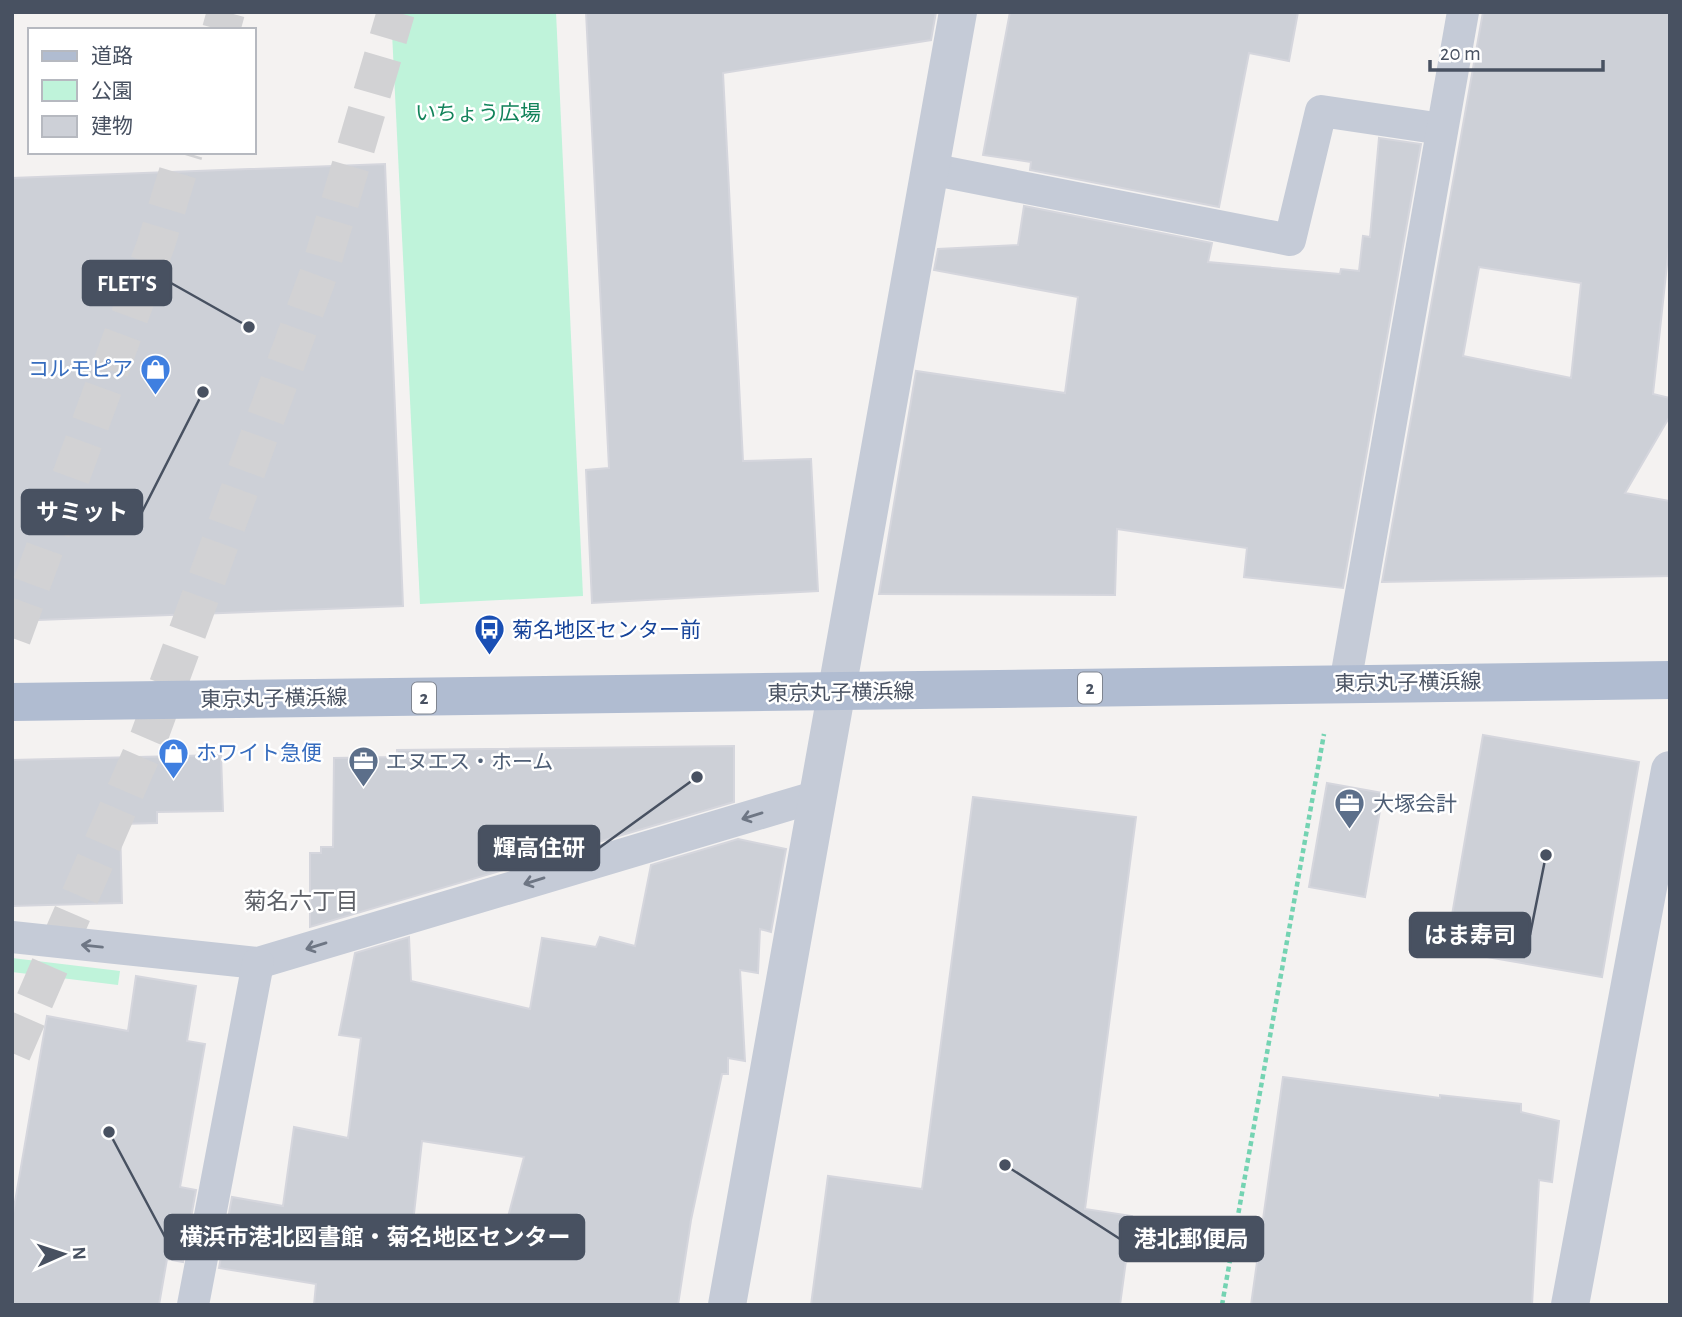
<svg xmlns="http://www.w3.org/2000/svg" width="1682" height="1317" font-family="'Alegreya Sans','Noto Sans JP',sans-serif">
<rect width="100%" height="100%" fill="#f4f2f1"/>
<!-- green -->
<g fill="#bff3da">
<path d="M 391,12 L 556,12 L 583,596 L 420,604 Z"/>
<path d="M 12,958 L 120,971 L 118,985 L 12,972 Z"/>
</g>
<!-- building -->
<g fill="#cdd0d7" stroke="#d5d6dd" stroke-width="2" fill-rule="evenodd">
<path d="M 586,12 L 936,12 L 931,40 L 723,73 L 743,461 L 811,459 L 818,591 L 592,603 L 586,470 L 609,468 Z"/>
<path d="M 1010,12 L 1298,12 L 1289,61 L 1249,53 L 1219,207 L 1030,170 L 1031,162 L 983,155 Z"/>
<path d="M 1483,12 L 1670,12 L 1670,237 L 1653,394 L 1670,398 L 1670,416 L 1625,493 L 1670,501 L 1670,576 L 1382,582 ZM 1479,267 L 1581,283 L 1571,378 L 1463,356 Z"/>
<path d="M 1379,138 L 1421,144 L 1343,588 L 1244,577 L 1247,548 L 1117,529 L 1115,595 L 879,594 L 916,371 L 1065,393 L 1078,297 L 934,270 L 938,249 L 1018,245 L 1024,206 L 1212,243 L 1208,262 L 1340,274 L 1341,269 L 1359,271 L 1363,236 L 1370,237 Z"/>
<path d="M 385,164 L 403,606 L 12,621 L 12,178 Z"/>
<path d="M 1483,735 L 1639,762 L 1602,977 L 1446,950 Z"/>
<path d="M 734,746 L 734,802 L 310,927 L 310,853 L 321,853 L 321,847 L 333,847 L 334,758 L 397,757 L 397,750 Z"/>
<path d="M 221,755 L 223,811 L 157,812 L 157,823 L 120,824 L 122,903 L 12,906 L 12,760 Z"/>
<path d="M 1327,783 L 1383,793 L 1365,897 L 1309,887 Z"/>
<path d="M 973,797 L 1136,817 L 1085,1209 L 1132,1216 L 1120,1305 L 811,1305 L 828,1176 L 922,1189 Z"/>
<path d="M 738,839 L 786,849 L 771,932 L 760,929 L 758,973 L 740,970 L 745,1061 L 728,1058 L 728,1074 L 722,1074 L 691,1220 L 678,1305 L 314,1305 L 316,1284 L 219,1268 L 232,1197 L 283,1206 L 294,1127 L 348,1138 L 361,1038 L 339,1035 L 355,953 L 409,937 L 411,981 L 530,1009 L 542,938 L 596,947 L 600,937 L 635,946 L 651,865 ZM 422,1141 L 524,1157 L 500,1247 L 412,1232 Z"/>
<path d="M 136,976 L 196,986 L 187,1041 L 205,1044 L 180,1187 L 196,1190 L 183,1262 L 167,1259 L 159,1305 L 12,1305 L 12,1219 L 47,1016 L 128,1031 Z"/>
<path d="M 1283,1077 L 1440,1098 L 1440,1095 L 1521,1104 L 1521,1112 L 1559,1121 L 1552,1182 L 1539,1180 L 1532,1305 L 1251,1305 Z"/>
</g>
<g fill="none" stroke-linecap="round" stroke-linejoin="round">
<!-- motorway-tunnel -->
<g stroke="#d2d2d4" stroke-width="38" stroke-dasharray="38 19" stroke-linecap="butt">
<path d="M 221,30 L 226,12"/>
<path d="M 12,638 L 156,244 L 184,152"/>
<path d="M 12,1053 L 149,737 L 320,270 L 396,12"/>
</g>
<!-- path -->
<path stroke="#74d3b2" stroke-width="4.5" stroke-dasharray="5 3.5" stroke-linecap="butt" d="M 1222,1305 L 1324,734"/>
<!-- service -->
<g stroke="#c5cbd7" stroke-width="32">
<path d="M 930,169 L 1290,240 L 1321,111 L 1442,129"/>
<path d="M 1345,684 L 1463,12"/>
<path d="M 12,937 L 258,963 L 818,796"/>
<path d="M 193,1305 L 258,963"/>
</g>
<!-- minor -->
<g stroke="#c5cbd7" stroke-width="38">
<path d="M 727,1305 L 958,12"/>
<path d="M 1570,1305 L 1670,770"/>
</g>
<!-- primary -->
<path stroke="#b0bcd1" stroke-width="38" d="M 12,702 L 1670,680"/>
</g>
<!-- one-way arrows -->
<defs><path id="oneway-shaft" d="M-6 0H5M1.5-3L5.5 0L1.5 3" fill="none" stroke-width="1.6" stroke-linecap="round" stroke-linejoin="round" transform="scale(1.75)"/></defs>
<g stroke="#6e7684">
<use href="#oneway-shaft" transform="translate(752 816) rotate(163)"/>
<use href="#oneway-shaft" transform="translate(534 881) rotate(163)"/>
<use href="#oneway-shaft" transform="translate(92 946) rotate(-174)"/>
<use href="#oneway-shaft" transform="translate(316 946) rotate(163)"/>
</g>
<!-- icons -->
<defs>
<symbol id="shop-pin" viewBox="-11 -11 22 30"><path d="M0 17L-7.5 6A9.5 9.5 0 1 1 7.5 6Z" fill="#3f7fe0" stroke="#fff"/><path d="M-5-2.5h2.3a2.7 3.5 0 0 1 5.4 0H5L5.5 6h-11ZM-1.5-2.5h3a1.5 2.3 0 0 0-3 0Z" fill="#fff"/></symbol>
<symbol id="bus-pin" viewBox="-11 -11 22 30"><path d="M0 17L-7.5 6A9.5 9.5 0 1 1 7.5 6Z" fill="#1a4fb4" stroke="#fff"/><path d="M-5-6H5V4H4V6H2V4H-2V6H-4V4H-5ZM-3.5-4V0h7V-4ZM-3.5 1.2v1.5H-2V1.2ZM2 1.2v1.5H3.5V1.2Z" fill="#fff"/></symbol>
<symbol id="office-pin" viewBox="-11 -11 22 30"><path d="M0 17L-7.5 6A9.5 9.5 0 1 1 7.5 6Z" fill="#5c6f8a" stroke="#fff"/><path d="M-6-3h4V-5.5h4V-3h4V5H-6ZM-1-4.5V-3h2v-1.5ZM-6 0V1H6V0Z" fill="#fff"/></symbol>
</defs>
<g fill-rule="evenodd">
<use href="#shop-pin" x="138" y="352" width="35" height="47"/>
<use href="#bus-pin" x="472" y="612" width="35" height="47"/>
<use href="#shop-pin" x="156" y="736" width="35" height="47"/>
<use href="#office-pin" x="346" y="744" width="35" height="47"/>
<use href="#office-pin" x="1332" y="786" width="35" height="47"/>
</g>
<g text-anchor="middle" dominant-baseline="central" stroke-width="5" stroke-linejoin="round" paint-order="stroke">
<!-- shield labels -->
<g fill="#fff" stroke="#7f8590" stroke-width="2">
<rect x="1078" y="672.5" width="24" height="31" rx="5"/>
<rect x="412" y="682.5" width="24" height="31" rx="5"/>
</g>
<g font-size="19" font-weight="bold" fill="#485161">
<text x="1090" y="688">2</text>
<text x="424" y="698">2</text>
</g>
<!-- park labels -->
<g font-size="21" fill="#12835a" stroke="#fff">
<text x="478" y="113">いちょう広場</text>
</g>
<!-- shop labels -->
<g font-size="21" fill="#366cbe" stroke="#fff" text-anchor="end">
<text x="133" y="369">コルモピア</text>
<text x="196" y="753" text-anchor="start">ホワイト急便</text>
</g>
<!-- transit labels -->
<g font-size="21" fill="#164399" stroke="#fff" text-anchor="start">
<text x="512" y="630">菊名地区センター前</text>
</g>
<!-- street labels -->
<g font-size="21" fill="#485161" stroke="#fff">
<text transform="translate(1408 683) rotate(-1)">東京丸子横浜線</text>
<text transform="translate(841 693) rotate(-1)">東京丸子横浜線</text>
<text transform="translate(274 699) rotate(-1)">東京丸子横浜線</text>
</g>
<!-- service labels -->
<g font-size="21" fill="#4e5e75" stroke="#fff" text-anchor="start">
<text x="386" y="762">エヌエス・ホーム</text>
<text x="1373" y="804">大塚会計</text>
</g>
<!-- neighbourhood labels -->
<g font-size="23" fill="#5d6067" stroke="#fff">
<text x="301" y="902">菊名六丁目</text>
</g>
</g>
<!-- callouts -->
<path fill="none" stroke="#485161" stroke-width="2.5" d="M249 327L171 283M203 392L142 512M697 777L599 848M1546 855L1530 935M109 1132L165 1237M1005 1165L1120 1239"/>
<g fill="#485161" stroke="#fff" stroke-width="2.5">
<circle cx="249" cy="327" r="7"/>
<circle cx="203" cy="392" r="7"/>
<circle cx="697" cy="777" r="7"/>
<circle cx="1546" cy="855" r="7"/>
<circle cx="109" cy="1132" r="7"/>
<circle cx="1005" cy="1165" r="7"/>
</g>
<g fill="#485161" stroke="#485161" stroke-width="2.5">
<rect x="83" y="261" width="88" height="44" rx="7"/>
<rect x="22" y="490" width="120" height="44" rx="7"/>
<rect x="479" y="826" width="120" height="44" rx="7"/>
<rect x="1410" y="913" width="120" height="44" rx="7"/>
<rect x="165" y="1215" width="419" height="44" rx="7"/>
<rect x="1120" y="1217" width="143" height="44" rx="7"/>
</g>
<g font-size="23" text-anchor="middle" font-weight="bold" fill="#fff">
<text x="127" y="291">FLET'S</text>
<text x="82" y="520">サミット</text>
<text x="539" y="856">輝高住研</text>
<text x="1470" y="943">はま寿司</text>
<text x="375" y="1245">横浜市港北図書館・菊名地区センター</text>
<text x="1191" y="1247">港北郵便局</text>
</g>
<!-- border -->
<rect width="1682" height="1317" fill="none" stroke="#485161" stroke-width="28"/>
<!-- legend -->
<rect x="28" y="28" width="228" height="126" fill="#ffffff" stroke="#b6b9c0" stroke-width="2"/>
<rect x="42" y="51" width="35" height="10" fill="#b0bcd1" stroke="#b6b9c0" stroke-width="2"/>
<text x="91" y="63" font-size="21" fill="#485161">道路</text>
<rect x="42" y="80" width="35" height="21" fill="#bff3da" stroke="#b6b9c0" stroke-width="2"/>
<text x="91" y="98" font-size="21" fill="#485161">公園</text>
<rect x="42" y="116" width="35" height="21" fill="#cdd0d7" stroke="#b6b9c0" stroke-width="2"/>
<text x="91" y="133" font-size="21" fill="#485161">建物</text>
<!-- north arrow -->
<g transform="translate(63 1254) rotate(87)" stroke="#ffffff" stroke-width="5" paint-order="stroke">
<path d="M0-5L12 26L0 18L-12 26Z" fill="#485161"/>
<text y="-10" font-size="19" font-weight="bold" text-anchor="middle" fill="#485161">N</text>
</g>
<!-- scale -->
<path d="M1430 60v10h173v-10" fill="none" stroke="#485161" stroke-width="3.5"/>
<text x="1440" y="60" font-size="21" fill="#485161" stroke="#ffffff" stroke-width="5" paint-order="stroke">20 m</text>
</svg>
